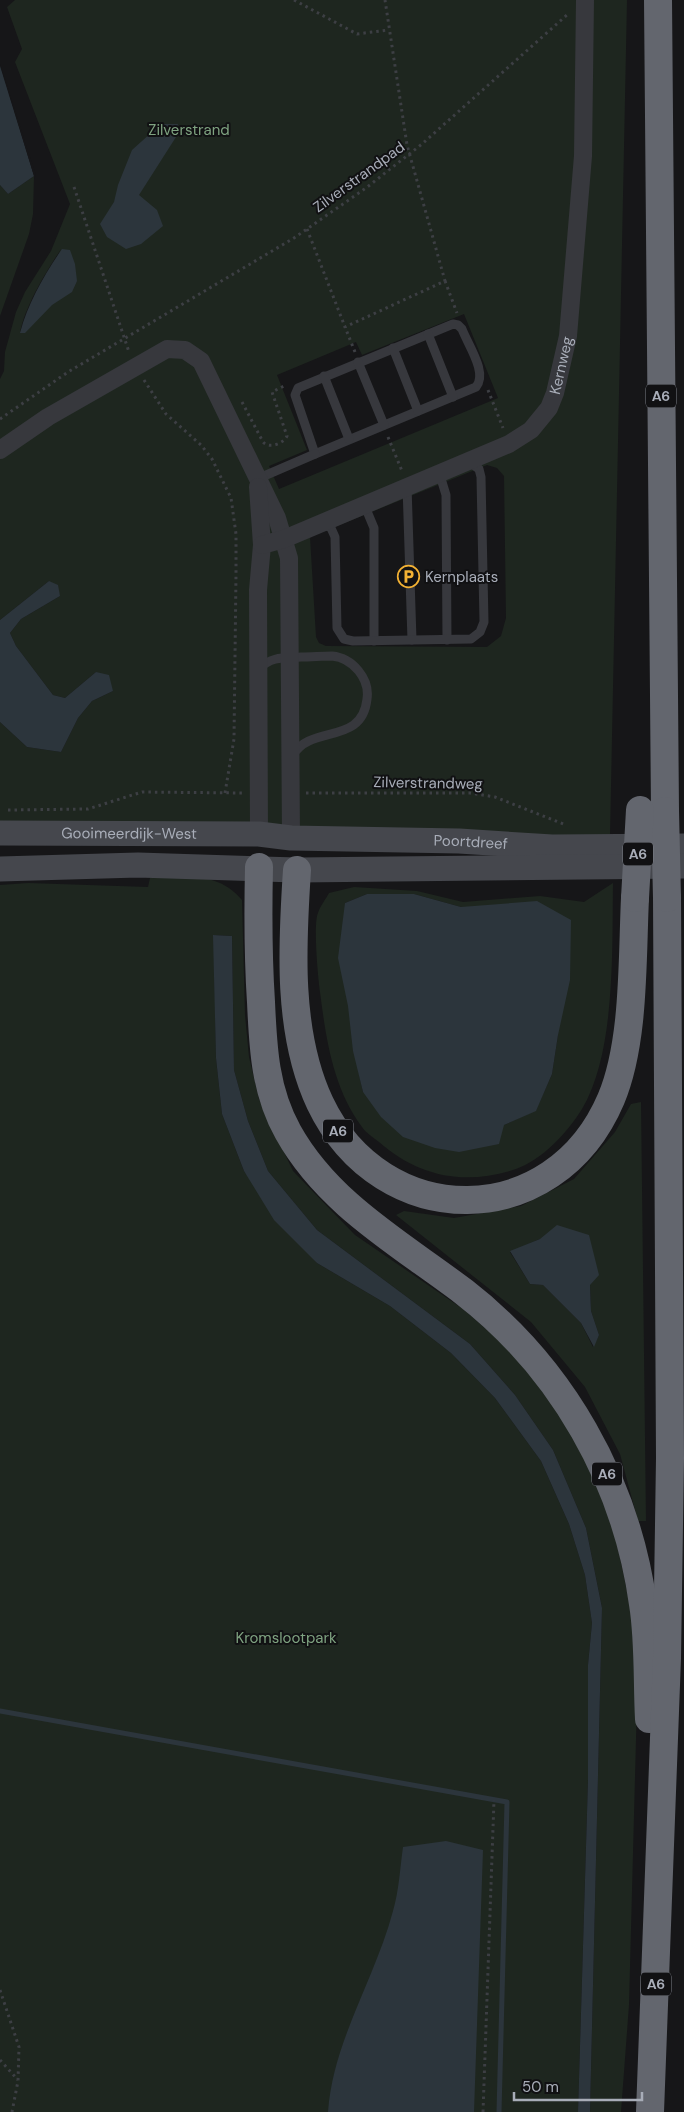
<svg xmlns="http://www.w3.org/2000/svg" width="684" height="2112" font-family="'DM Sans',sans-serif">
<rect width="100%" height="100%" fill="#161618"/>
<!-- green -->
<g fill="#1e261f" fill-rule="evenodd">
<path d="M 15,0 L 627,0 L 610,836 L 0,830 L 0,722 L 27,747 L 61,752 L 78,718 L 92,701 L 113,691 L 96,672 L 65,698 L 53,695 L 16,646 L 10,633 L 21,619 L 60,596 L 49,581 L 0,620 L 0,379 L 4,371 L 5,352 L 16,312 L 25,292 L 51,251 L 70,204 L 15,62 L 22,49 L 7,7 ZM 61,249 L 20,333 C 25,306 46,272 61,249 ZM 464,314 L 498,398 L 279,489 L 269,466 L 307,450 L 277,375 L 356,342 L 362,355 ZM 487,465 L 497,468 L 504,476 L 506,618 L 501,636 L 487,647 L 326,646 L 319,643 L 316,637 L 310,537 Z"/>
<path d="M 34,176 L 33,214 L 29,234 L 0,316 L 0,185 L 8,194 Z"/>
<path d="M 150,878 C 186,878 216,870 242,900 L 245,1015 L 249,1057 L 259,1099 L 293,1171 L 355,1235 L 463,1309 L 525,1363 L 574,1429 L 611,1515 L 631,1610 L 637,1701 L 629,2005 L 621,2112 L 590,2112 L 602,1608 L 586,1528 L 553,1450 L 515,1395 L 470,1344 L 317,1230 L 268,1171 L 248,1121 L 234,1070 L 232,936 L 214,935 L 216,1058 L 222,1114 L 244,1171 L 317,1263 L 390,1306 L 451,1353 L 495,1398 L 541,1461 L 569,1524 L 585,1575 L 592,1623 L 588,1665 L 588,1780 L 578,2112 L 0,2112 L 0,885 L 28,883 L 148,887 Z"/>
<path d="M 613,883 C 612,948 616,1052 582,1109 C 568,1132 542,1160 516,1169 C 465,1186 419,1177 379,1142 C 373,1137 366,1133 362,1127 C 333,1088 326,1039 320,992 C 318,977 313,924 318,913 C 320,906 326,899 329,893 L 354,887 L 417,891 L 463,902 L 540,896 L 584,902 ZM 367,894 L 414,894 L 461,907 L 558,1035 L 552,1074 L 536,1110 L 504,1125 L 363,1092 C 348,1029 347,967 345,903 Z"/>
<path d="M 641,1102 L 646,1521 L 638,1521 L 620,1454 L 585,1387 L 531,1322 L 396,1215 L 404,1211 L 454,1218 L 521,1206 L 574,1179 L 615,1132 L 631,1104 ZM 540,1239 L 590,1284 L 591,1311 L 599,1335 L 593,1347 L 581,1323 L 543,1285 L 530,1284 L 510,1252 Z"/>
</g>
<!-- water -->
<g fill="#2c353c">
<path d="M 0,66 L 34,176 L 8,194 L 0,185 Z"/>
<path d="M 161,124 L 178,124 L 176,137 L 139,195 L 157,210 L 163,226 L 141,244 L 126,249 L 107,237 L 100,224 L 114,202 L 118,185 L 132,150 Z"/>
<path d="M 62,249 L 70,250 L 75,264 L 77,281 L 72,292 L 52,305 L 25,333 L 20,333 C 28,303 44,275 62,249 Z"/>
<path d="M 49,581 L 58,585 L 60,596 L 21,619 L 10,633 L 16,646 L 53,695 L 65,698 L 96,672 L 109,675 L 113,691 L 92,701 L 78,718 L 61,752 L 27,747 L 0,722 L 0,620 Z"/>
<path d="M 367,894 L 414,894 L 461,907 L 537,901 L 571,920 L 570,980 L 558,1035 L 552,1074 L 536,1111 L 504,1125 L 499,1144 L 459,1152 L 435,1148 L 403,1137 L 381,1117 L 363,1092 L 353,1051 L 348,1006 L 338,958 L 345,903 Z"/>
<path d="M 213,935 L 232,936 L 234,1070 L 248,1121 L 268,1171 L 317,1230 L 470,1344 L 515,1395 L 553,1450 L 586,1528 L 602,1608 L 590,2112 L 578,2112 L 588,1780 L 588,1665 L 592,1623 L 585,1575 L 569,1524 L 541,1461 L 495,1398 L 451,1353 L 390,1306 L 317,1263 L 274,1220 L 244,1171 L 222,1114 L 216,1058 Z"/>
<path d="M 557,1225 L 589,1235 L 599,1275 L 590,1285 L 591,1311 L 599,1335 L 594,1347 L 581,1323 L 543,1285 L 530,1284 L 510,1251 L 540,1239 Z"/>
<path d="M 446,1841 L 483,1850 L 474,2112 L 328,2112 C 333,2041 375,1979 393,1911 C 399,1891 400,1868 403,1847 Z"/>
</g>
<!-- pier -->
<path fill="#161618" d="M 0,64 L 36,175 L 34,179 L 34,176 Z"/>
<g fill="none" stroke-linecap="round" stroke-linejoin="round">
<!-- stream -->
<path stroke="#2c353c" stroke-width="5" d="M 0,1711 L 507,1802 L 499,2112"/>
<!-- path -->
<g stroke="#3d3f44" stroke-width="3" stroke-dasharray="2.5 4" stroke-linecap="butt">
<path d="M 294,0 L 357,34 L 388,30"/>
<path d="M 74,187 L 129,352"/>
<path d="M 307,229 L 345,327"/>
<path d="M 445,281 L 457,313"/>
<path d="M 355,352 L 345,327 L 445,281 L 407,145 L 385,0"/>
<path d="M 144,380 L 166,414 L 201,445 L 212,459 L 231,498 L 236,534 L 236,574 L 234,739 L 225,793"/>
<path d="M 488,390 L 503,428"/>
<path d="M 242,402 L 263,442 C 269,449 283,444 287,436 L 272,392 L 286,385"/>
<path d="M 0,419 L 68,372 L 294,238 L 366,188 L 422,144 L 568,14"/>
<path d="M 388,437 L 402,471"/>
<path d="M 306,793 L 470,793 L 495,797 L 566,825"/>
<path d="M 8,810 L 88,809 L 142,792 L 242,793"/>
<path d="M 0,1990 L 19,2047 L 18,2081 L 12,2112"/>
<path d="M 0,2060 L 18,2080"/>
<path d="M 483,2112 L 494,1800"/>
</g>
<!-- lane -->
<g stroke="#37383d" stroke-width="9">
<path d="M 453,324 L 458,325 L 462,329 C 468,345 488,373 476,387 L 315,454 L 295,395 L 298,388 Z"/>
<path d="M 428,334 L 453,397"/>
<path d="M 393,348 L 418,411"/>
<path d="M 358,362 L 384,425"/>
<path d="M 324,376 L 349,439"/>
<path d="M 439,472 L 446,495 L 447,640"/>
<path d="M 257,479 L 315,454"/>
<path d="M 407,486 L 412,640"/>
<path d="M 364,504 L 374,528 L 374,641"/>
<path d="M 322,524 L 331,528 L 335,537 L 337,628 L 344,639 L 353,641 L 471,639 L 480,632 L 484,622 L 481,477 L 479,469 L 468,461"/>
<path d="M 259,669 C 271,656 285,658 301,657 C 311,657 322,656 332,656 C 353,658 370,679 367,699 C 362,746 311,724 293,755"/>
</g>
<!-- street -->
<g stroke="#37383d" stroke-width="18">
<path d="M 0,450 L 48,417 L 167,349 L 185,350 L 201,361 L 277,518 L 289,558 L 291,838"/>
<path d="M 258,487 L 262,545 L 258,590 L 259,834"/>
<path id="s1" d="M 262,545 L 284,539 L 509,444 L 531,430 L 549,408 L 555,393 L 568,336 L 583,156 L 585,0"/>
</g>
<!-- secondary -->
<g stroke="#45474d" stroke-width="25">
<path id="s2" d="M 0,833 L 259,834 L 291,838 L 459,841 L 552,847 L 684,846"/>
<path d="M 0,869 L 138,865 L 297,870 L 684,866"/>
</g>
<!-- highway -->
<g stroke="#63666e" stroke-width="28">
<path d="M 658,0 L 665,811"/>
<path d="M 259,867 C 258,912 258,957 261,1002 C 263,1048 265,1091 288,1132 C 328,1204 401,1244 464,1292 C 562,1368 626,1481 643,1604 C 649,1641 647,1681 649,1719"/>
<path d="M 297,870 C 292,945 287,1033 320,1103 C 382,1233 554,1233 611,1099 C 635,1042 632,959 635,898"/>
<path d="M 650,2112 L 667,1658 L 670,1458 L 667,898"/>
</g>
<!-- highway-bridge -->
<g stroke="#63666e" stroke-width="28">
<path d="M 665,811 L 667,898"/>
<path d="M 635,898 L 640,810"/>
</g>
</g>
<!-- icons -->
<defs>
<symbol id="parking-ring" viewBox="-11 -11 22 22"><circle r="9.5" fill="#111113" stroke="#f2b134" stroke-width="1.5"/><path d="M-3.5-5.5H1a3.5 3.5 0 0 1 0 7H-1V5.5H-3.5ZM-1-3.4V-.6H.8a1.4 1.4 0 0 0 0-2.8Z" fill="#f2b134"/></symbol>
</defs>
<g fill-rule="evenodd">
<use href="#parking-ring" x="396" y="564" width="25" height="25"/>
</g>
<g text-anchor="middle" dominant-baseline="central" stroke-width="4" stroke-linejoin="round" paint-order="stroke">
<!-- shield labels -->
<g fill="#111113" stroke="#7b7e86" stroke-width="1">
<rect x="646" y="384.5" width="30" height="23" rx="4"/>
<rect x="623" y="842.5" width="30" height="23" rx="4"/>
<rect x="323" y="1119.5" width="30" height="23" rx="4"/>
<rect x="592" y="1462.5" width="30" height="23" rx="4"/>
<rect x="641" y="1972.5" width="30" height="23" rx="4"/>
</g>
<g font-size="14" font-weight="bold" fill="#a8adb8">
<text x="661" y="396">A6</text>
<text x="638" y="854">A6</text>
<text x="338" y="1131">A6</text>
<text x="607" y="1474">A6</text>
<text x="656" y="1984">A6</text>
</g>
<!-- park labels -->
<g font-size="15" fill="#7fa381" stroke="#111113">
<text x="189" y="130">Zilverstrand</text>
<text x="286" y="1638">Kromslootpark</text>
</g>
<!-- street labels -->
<g font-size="15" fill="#a8adb8" stroke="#111113">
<text transform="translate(359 177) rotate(-36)">Zilverstrandpad</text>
<text stroke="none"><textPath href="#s1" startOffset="366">Kernweg</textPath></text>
<text transform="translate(428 783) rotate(1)">Zilverstrandweg</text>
<text stroke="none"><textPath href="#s2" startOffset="129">Gooimeerdijk-West</textPath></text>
<text stroke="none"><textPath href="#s2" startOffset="471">Poortdreef</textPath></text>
</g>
<!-- poi labels -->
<g font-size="15" fill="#a8adb8" stroke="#111113" text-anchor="start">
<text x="425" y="577">Kernplaats</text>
</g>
</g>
<!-- scale -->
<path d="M514 2092v8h128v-8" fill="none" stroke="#a8adb8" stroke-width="2.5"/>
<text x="522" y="2092" font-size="15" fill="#a8adb8" stroke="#111113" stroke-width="4" paint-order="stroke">50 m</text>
</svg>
